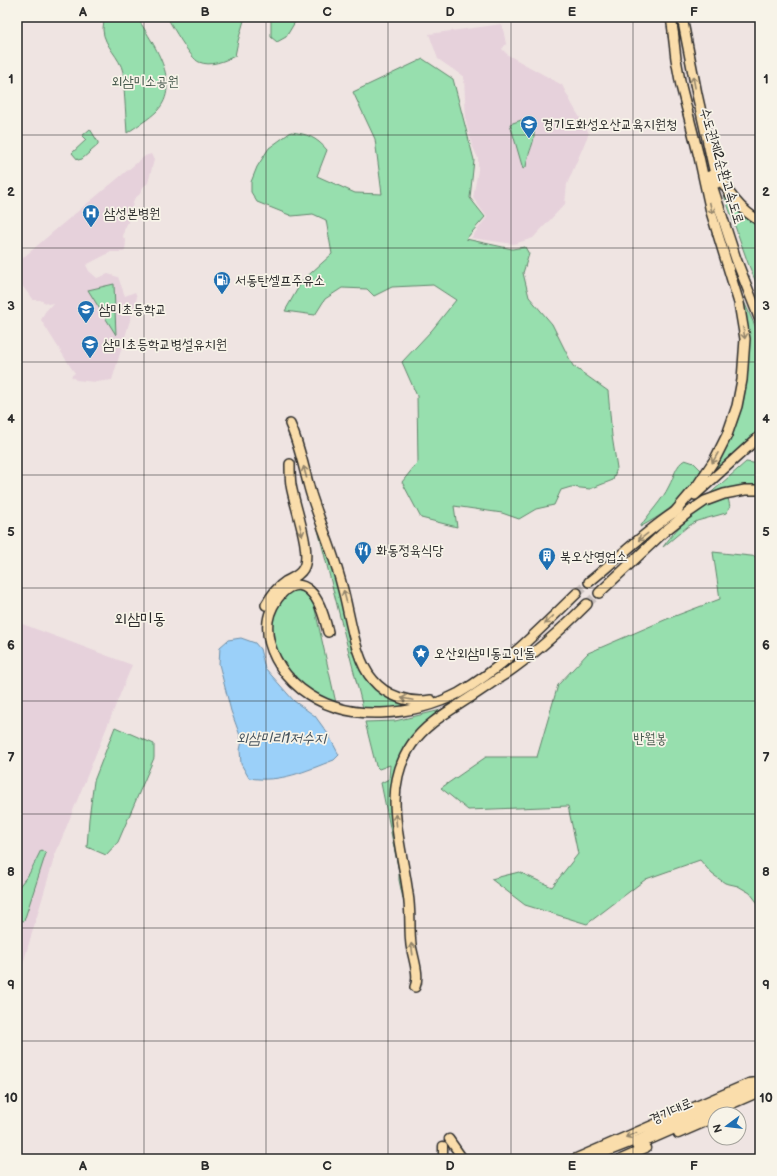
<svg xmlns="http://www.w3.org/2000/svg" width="777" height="1176" font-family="'Balsamiq Sans','Poor Story',sans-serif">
<rect width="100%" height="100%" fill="#efe4e2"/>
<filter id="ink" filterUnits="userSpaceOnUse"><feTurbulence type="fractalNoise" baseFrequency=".025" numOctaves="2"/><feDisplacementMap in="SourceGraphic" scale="8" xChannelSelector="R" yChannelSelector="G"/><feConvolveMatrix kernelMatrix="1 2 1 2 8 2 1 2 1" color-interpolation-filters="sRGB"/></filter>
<g filter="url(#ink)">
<!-- built -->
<g fill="#e6d1db">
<path d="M 502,24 L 506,44 L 502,49 L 508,55 L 562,85 L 573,106 L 589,133 L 567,184 L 565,204 L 533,238 L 514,244 L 471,238 L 487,217 L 473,198 L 478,170 L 478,158 L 472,145 L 466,122 L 464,77 L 438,59 L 429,34 Z"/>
<path d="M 151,154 L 154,160 L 148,183 L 143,187 L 140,194 L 134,199 L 132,207 L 129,210 L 130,218 L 124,230 L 123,237 L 126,241 L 125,251 L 123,252 L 111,252 L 86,265 L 89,271 L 97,278 L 108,274 L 118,277 L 125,296 L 135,292 L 137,297 L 112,380 L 96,382 L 76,380 L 71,376 L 75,373 L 70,366 L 41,320 L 45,312 L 53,303 L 48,304 L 40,300 L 33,300 L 17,279 L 17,263 L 60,226 L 145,156 Z"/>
<path d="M 17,622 L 132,665 L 55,855 L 17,984 Z"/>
</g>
<!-- green -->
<g fill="#97dfae" stroke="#61856c">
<path d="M 105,17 L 137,17 C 152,42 183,84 157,111 C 149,119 137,126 127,133 L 123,72 C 120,57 104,46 103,30 C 103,26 104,21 105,17 Z"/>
<path d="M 167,17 L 245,17 L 238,41 L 235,56 C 224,61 211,67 199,62 C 191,59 172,26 167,17 Z"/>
<path d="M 271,17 L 298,17 L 286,37 L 277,42 L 271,37 Z"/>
<path d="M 423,59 L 453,79 L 474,160 L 470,198 L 485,217 L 466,239 L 512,249 L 525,247 L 529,254 L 523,273 L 529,297 L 552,324 L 573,366 L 608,391 L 612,436 L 617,468 L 613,480 L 590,489 L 571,487 L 561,490 L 554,505 L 536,509 L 519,519 L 502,513 L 454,506 L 457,527 L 421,518 L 402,482 L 418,462 L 417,396 L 402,362 L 432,330 L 456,300 L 433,285 L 392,287 L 374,296 L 367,289 L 342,288 L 325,299 L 315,315 L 285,311 L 302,281 L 332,254 L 326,220 L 313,214 L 292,216 L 257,202 L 251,192 L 251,182 L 257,167 L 269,148 L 291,132 C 307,134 316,137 327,150 L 317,176 L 355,193 L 382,194 L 375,139 L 353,92 Z"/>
<path d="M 530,117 C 540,140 529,145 526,167 L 523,169 L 510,124 Z"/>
<path d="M 90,129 L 98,142 L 98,145 L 82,159 L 78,160 L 72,153 L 86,140 L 82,136 Z"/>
<path d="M 723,192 L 760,225 L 760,292 L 748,263 Z"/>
<path d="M 114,284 L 116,335 L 88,290 Z"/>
<path d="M 741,295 L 760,337 L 760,430 L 707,479 C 718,460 729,442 737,422 C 747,395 751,357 748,328 C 746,317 743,306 741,295 Z"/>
<path d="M 685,460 L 694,463 L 701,470 C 685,499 668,512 640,527 C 649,513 662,501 669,486 C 674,477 676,464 685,460 Z"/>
<path d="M 746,462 L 760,464 L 760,487 L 705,498 Z"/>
<path d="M 728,498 L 730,507 L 726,513 L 697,521 L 687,527 L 663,547 C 680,523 699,506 728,498 Z"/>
<path d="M 314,514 L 323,538 L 364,675 C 380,696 390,697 414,704 C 398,710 380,709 363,708 Z"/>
<path d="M 713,552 L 760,557 L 760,906 L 750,893 L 738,886 L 725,883 L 712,874 L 700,860 L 646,879 L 587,924 L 525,905 L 491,879 L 519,872 L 552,887 L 578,854 L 568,806 L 468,810 L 441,788 L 486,757 L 537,757 L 558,685 L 588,653 L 667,619 L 720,599 Z"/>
<path d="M 292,590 L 304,591 L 314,605 L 336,703 C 303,690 277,669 272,632 C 271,625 272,611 276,605 C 280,599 287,595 292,590 Z"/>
<path d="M 441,710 L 424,724 L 396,772 L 406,913 L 399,880 L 399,872 L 381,783 L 389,779 L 390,765 L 379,769 L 376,766 L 365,722 L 395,721 Z"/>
<path d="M 115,727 L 154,744 L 154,758 L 118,842 L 106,855 L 87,847 L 89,819 L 94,781 Z"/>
<path d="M 41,850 L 46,853 L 24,921 L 17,919 L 17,889 L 29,874 Z"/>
</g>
<!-- water -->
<path fill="#9bd0f9" stroke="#6e8ea7" d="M 241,638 L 255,643 L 260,649 L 265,668 L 294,701 L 315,716 L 328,734 L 339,755 L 334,760 C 305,771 281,783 249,778 L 241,764 L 240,750 L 242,741 L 231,711 L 219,664 L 220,647 L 228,640 Z"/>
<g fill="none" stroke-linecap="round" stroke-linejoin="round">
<!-- motorway-tunnel -->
<g stroke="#c8bfbd" stroke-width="9" stroke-dasharray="9 4.5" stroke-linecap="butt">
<path d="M 577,593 L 589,582"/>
<path d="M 587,604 L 599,593"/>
</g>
<defs>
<g id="primary">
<path d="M 678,1134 L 715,1118"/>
<path d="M 449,1139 L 463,1159"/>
<path d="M 443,1146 L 443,1159"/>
<path d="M 636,1146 L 755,1094 L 760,1093"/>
<path d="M 574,1159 L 749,1083 L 757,1082"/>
<path d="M 589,1159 L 640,1139 L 752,1088 L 759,1080"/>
<path d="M 621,1159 L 646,1148"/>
</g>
<g id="motorway">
<path d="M 671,17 L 674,38"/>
<path d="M 682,17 L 697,94 L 717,183"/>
<path d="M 673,33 L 676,59 L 681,86 L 699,157 L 711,212 L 739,303 L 745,339 L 742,380 L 737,406 L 727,435 L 715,459 L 697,486 L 674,513"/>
<path d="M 717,171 C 726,191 741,211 760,221"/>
<path d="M 709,176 L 736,259 L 760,320"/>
<path d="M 290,424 C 300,446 304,470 311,494 C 321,525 334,554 342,586 C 350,613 354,659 373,680 C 386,696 410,704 431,700"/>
<path d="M 695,495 L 760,436"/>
<path d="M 589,582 C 619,558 646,530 678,510"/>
<path d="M 599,593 L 665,531 L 689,512 L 705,501 L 724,494 L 745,490 L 760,490"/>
<path d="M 266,605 C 271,596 277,587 285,582 C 292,578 299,576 303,569 C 313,553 294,505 291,485 C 290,478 290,471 290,464"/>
<path d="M 328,632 C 325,619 320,600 310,591 C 291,572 270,604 268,621 C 265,647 281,673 301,689 C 324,707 352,714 381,713 C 407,712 436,705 459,693 C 503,668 541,628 577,593"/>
<path d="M 415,987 C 420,975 413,958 411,945 C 409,928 411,911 408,894 C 402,844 380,790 412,744 C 426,724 446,713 466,700 C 479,692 491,683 504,675 C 535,654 561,630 587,604"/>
</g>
</defs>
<!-- primary casing -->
<use href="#primary" stroke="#2b2b2b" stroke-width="11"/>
<!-- motorway casing -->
<use href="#motorway" stroke="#2b2b2b" stroke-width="12"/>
<!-- primary -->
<use href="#primary" stroke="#faddab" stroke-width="8"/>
<!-- motorway -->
<use href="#motorway" stroke="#faddab" stroke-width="9"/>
</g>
<!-- one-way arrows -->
<defs><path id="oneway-shaft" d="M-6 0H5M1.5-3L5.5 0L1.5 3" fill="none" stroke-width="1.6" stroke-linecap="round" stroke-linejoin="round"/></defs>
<g stroke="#92846b">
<use href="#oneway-shaft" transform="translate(694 82) rotate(-100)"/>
<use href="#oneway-shaft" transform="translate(711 208) rotate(77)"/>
<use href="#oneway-shaft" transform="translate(744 333) rotate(81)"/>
<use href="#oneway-shaft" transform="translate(715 458) rotate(120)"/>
<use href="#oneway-shaft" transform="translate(305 472) rotate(-105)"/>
<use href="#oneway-shaft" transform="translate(301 530) rotate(76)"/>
<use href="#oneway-shaft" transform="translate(643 537) rotate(142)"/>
<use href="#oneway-shaft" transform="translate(345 596) rotate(-104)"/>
<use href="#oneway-shaft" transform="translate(549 620) rotate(136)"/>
<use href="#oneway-shaft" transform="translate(407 699) rotate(-168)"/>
<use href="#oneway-shaft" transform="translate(396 820) rotate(-96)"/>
<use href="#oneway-shaft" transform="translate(412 949) rotate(-98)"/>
<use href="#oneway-shaft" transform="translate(631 1135) rotate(157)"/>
</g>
</g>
<!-- grid -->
<path fill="none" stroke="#2b2b2b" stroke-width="1" stroke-opacity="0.55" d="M 144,17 L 144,1159M 266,17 L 266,1159M 388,17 L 388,1159M 511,17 L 511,1159M 633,17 L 633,1159M 17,135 L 760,135M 17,248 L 760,248M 17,362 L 760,362M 17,475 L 760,475M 17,588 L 760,588M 17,701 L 760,701M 17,814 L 760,814M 17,928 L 760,928M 17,1041 L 760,1041"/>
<!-- icons -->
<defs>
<symbol id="school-pin" viewBox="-11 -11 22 30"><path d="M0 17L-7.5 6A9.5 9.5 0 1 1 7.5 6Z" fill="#1f6fb2" stroke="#f7f3e8"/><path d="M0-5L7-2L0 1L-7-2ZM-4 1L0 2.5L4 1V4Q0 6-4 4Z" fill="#fff"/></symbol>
<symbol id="hospital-pin" viewBox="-11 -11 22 30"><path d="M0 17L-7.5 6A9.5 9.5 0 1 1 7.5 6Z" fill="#1f6fb2" stroke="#f7f3e8"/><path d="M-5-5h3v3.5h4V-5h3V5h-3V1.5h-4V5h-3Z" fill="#fff"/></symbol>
<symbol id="fuel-pin" viewBox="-11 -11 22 30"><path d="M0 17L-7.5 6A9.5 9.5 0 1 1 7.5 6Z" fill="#1f6fb2" stroke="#f7f3e8"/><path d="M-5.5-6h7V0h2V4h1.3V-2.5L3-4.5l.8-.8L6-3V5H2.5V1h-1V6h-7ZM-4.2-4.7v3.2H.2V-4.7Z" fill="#fff"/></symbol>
<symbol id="restaurant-pin" viewBox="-11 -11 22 30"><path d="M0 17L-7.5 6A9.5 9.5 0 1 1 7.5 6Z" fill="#1f6fb2" stroke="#f7f3e8"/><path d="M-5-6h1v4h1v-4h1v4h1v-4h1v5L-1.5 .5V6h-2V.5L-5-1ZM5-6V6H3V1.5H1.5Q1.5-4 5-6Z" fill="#fff"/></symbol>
<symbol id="building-pin" viewBox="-11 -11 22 30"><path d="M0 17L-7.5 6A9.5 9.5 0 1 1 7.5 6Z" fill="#1f6fb2" stroke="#f7f3e8"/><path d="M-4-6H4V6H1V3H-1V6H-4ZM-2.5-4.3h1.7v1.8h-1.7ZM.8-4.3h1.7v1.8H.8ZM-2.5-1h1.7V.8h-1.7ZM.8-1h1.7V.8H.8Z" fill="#fff"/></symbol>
<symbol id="sight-pin" viewBox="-11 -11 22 30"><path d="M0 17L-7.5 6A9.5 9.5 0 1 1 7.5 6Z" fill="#1f6fb2" stroke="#f7f3e8"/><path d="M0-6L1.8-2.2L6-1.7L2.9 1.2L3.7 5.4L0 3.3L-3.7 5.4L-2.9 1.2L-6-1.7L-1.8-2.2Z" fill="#fff"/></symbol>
</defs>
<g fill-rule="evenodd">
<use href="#school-pin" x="519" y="114" width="20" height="27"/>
<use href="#hospital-pin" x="81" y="203" width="20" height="27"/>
<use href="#fuel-pin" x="212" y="270" width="20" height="27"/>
<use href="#school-pin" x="76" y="299" width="20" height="27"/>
<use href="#school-pin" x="80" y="334" width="20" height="27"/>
<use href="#restaurant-pin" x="353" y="540" width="20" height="27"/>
<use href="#building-pin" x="537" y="546" width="20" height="27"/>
<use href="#sight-pin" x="411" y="643" width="20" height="27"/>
</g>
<g text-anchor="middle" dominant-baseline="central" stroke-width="3.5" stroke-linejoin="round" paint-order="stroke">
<!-- park labels -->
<g font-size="14" fill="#46584c" stroke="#f7f3e8">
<text x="145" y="81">외삼미소공원</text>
<text x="650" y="738">반월봉</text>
</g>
<!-- poi labels -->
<g font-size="14" fill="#2b2b2b" stroke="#f7f3e8" text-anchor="start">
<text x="542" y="124">경기도화성오산교육지원청</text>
<text x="104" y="213">삼성본병원</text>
<text x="235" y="280">서동탄셀프주유소</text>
<text x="99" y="309">삼미초등학교</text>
<text x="103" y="344">삼미초등학교병설유치원</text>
<text x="376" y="550">화동정육식당</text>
<text x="560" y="556">북오산영업소</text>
<text x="434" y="653">오산외삼미동고인돌</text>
</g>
<!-- street labels -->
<g font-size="14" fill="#2b2b2b" stroke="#f7f3e8">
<text transform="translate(722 166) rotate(73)">수도권제2순환고속도로</text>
<text transform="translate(671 1111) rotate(-24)">경기대로</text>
</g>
<!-- water labels -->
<g font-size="15" font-style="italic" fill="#47545e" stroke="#f7f3e8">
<text x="281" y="738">외삼미리1저수지</text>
</g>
<!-- quarter labels -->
<g font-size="16" fill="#2b2b2b" stroke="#f7f3e8">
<text x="140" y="619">외삼미동</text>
</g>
</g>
<!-- margin -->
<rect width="777" height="1176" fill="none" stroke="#f7f3e8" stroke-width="44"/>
<!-- north arrow -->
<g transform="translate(727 1126) rotate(255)"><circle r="19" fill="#f7f3e8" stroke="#a5a39c"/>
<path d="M0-3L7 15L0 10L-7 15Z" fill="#1f6fb2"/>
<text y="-6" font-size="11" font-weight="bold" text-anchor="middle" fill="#2b2b2b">N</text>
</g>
<rect x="22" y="22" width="733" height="1132" fill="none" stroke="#2b2b2b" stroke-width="1.5"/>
<g font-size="13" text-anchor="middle" font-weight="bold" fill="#2b2b2b">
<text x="83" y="16">A</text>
<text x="205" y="16">B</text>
<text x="327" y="16">C</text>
<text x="450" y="16">D</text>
<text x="572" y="16">E</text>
<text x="694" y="16">F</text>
<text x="11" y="83">1</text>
<text x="766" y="83">1</text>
<text x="11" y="196">2</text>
<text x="766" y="196">2</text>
<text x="11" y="310">3</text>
<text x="766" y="310">3</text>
<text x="11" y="423">4</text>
<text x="766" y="423">4</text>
<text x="11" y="536">5</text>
<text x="766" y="536">5</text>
<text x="11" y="649">6</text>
<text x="766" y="649">6</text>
<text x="11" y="762">7</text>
<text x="766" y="762">7</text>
<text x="11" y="876">8</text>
<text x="766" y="876">8</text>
<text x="11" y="989">9</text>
<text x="766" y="989">9</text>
<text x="11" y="1102">10</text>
<text x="766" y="1102">10</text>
<text x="83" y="1170">A</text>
<text x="205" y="1170">B</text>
<text x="327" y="1170">C</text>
<text x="450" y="1170">D</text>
<text x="572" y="1170">E</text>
<text x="694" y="1170">F</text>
</g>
</svg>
